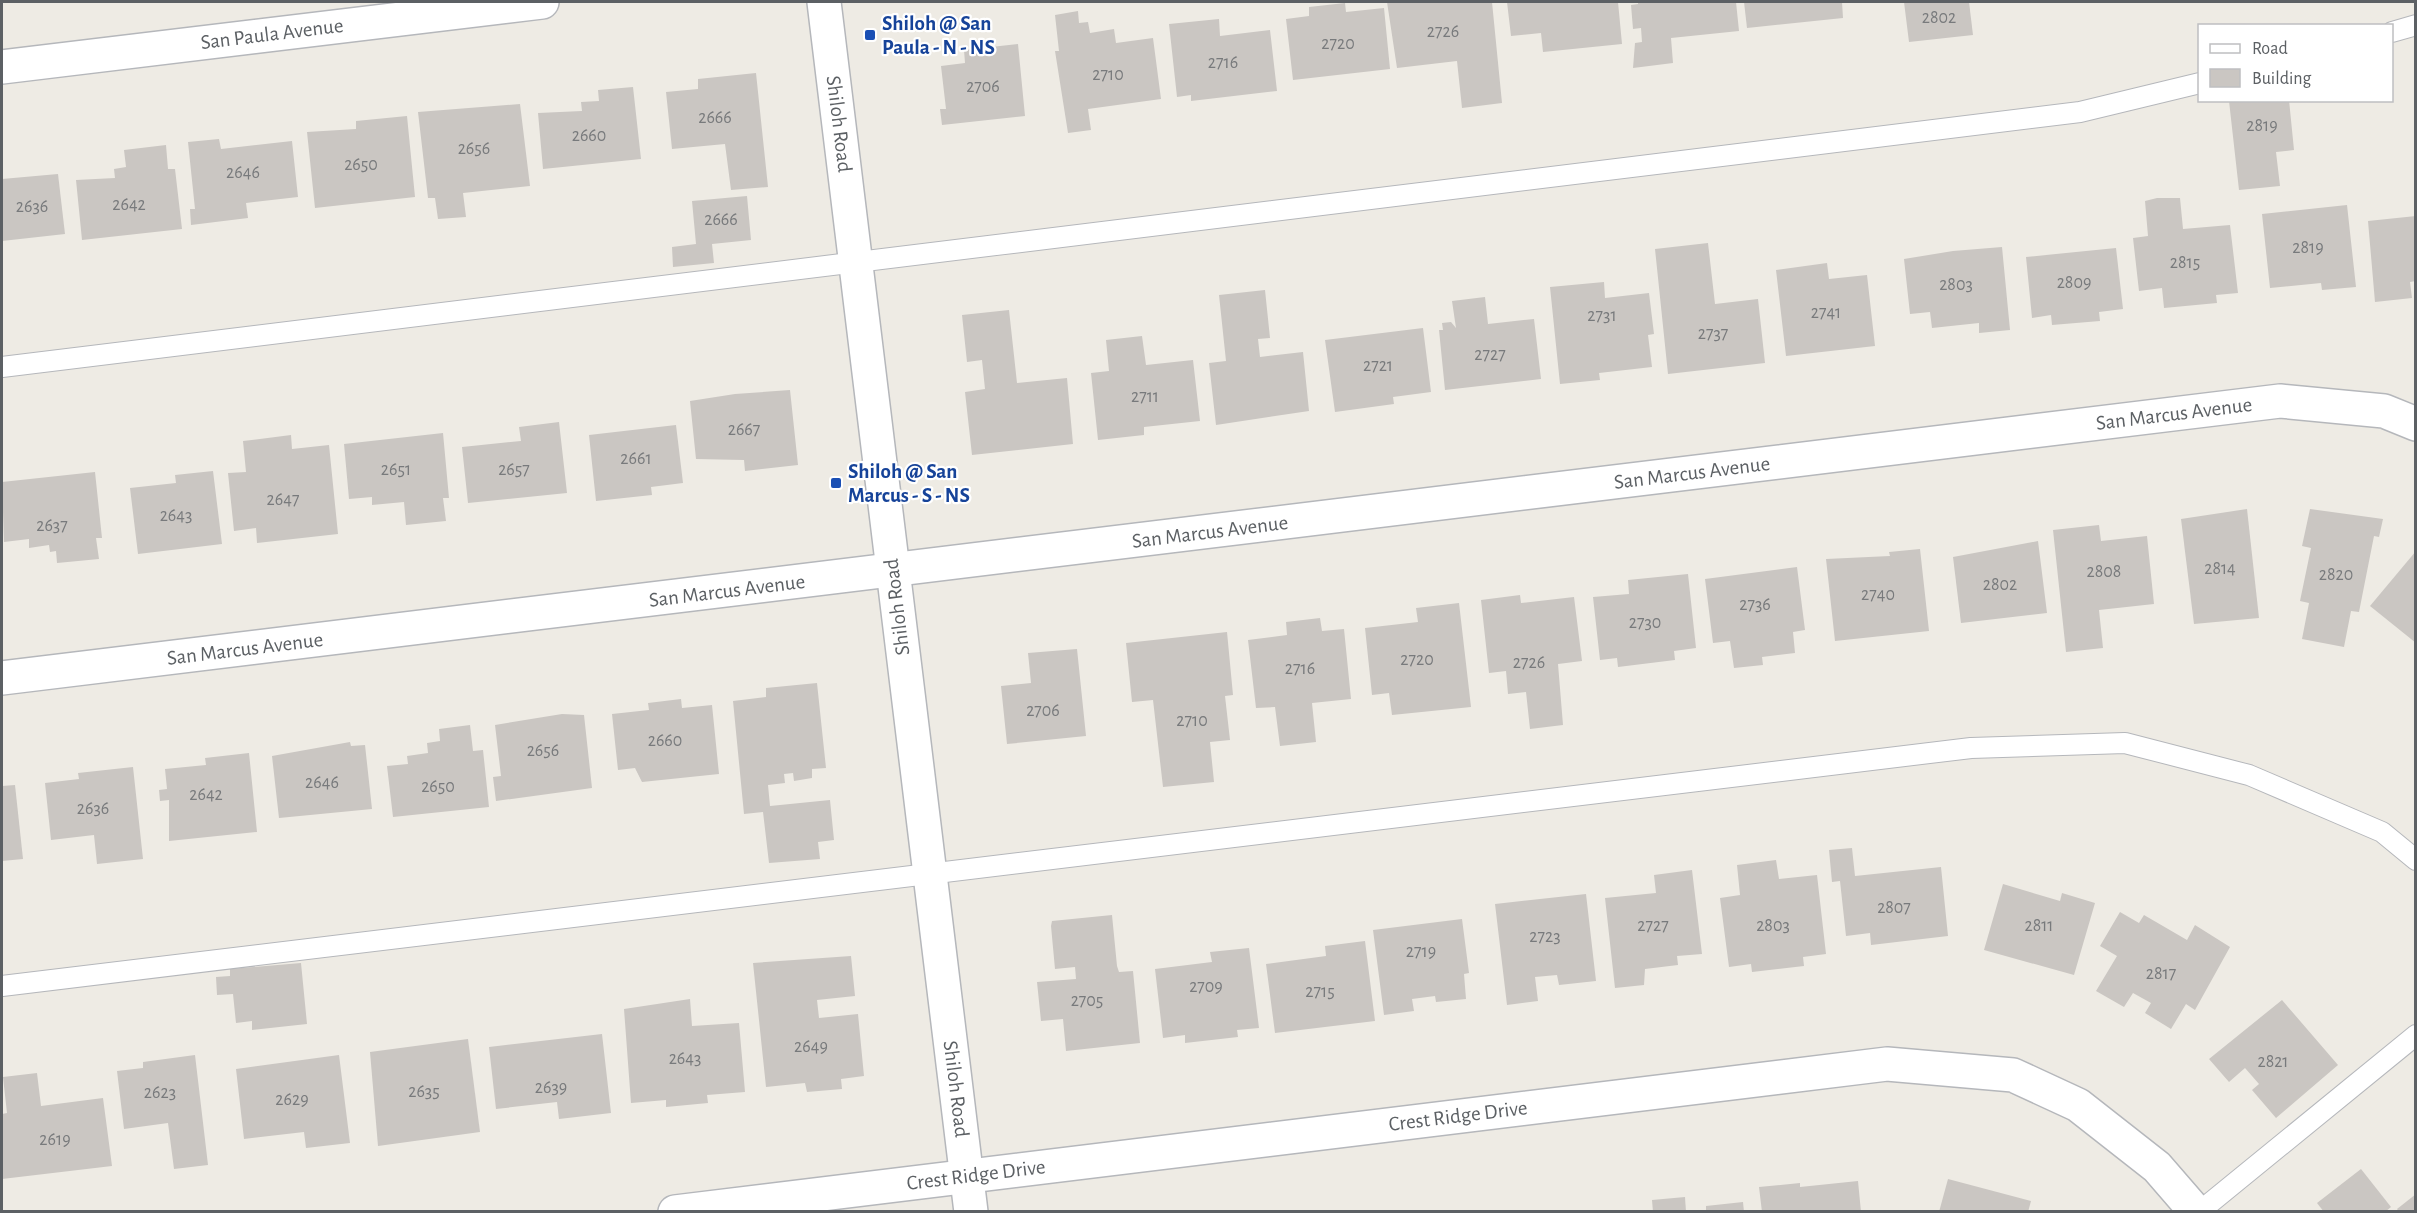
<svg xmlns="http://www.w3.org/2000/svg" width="2417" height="1213" font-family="'Alegreya Sans',sans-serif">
<rect width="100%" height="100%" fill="#eeebe4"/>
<!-- building -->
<g fill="#cac6c2">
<path d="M 1387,2 L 1492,2 L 1502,103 L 1462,108 L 1457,61 L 1397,68 Z"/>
<path d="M 1507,2 L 1618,2 L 1622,44 L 1543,52 L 1541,33 L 1511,36 Z"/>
<path d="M 1638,2 L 1736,2 L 1739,31 L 1671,38 L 1673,63 L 1633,68 L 1635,43 L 1642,42 L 1641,28 L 1633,29 L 1631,5 L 1638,4 Z"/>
<path d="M 1744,2 L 1842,2 L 1843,18 L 1747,28 Z"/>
<path d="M 1904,2 L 1969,2 L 1973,35 L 1909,42 Z"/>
<path d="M 1345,3 L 1346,12 L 1384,8 L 1390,69 L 1293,80 L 1286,19 L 1309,16 L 1309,7 Z"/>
<path d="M 1078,11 L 1079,23 L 1088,22 L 1090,33 L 1114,29 L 1116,43 L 1153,38 L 1161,99 L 1088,109 L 1091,130 L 1068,133 L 1055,51 L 1059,51 L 1055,15 Z"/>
<path d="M 1219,19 L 1220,36 L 1270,30 L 1277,91 L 1191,101 L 1191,95 L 1177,97 L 1169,24 Z"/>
<path d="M 1018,44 L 1025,116 L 942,125 L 940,109 L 946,109 L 941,66 L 965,63 L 964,50 Z"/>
<path d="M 756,73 L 768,187 L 731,190 L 725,144 L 672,149 L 666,92 L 698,89 L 698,79 Z"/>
<path d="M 633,87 L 641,159 L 543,169 L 538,113 L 582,111 L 581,102 L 599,101 L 598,90 Z"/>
<path d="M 2233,100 L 2289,100 L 2294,150 L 2276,152 L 2280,186 L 2239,190 L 2229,101 Z"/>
<path d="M 520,104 L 530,186 L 463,193 L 466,217 L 438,219 L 435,198 L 428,198 L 418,112 Z"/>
<path d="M 407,116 L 415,197 L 315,208 L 307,132 L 356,129 L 356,121 Z"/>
<path d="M 219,139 L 221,149 L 292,141 L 298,197 L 246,203 L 248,218 L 191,225 L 190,209 L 195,209 L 188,142 Z"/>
<path d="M 166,145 L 168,169 L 175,169 L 182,229 L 82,240 L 76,180 L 115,178 L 114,169 L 126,167 L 124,150 Z"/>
<path d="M 58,174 L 65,234 L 2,241 L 2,179 Z"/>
<path d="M 747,196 L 751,240 L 712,244 L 714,263 L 673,267 L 672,247 L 696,244 L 692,201 Z"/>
<path d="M 2157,198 L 2180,198 L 2183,229 L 2230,225 L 2238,293 L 2216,295 L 2217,303 L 2164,308 L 2162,288 L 2139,291 L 2133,238 L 2148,236 L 2145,201 Z"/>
<path d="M 2347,205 L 2356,287 L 2322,290 L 2321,283 L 2270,288 L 2262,214 Z"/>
<path d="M 2416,216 L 2416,281 L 2410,282 L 2412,298 L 2375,302 L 2368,221 Z"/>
<path d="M 1708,243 L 1715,304 L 1758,299 L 1765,363 L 1668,374 L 1655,249 Z"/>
<path d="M 2002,247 L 2010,330 L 1979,333 L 1979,323 L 1932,328 L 1930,312 L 1910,314 L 1904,259 L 1953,251 Z"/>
<path d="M 2116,248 L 2123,309 L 2099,312 L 2100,321 L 2052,325 L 2051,315 L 2032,318 L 2026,257 Z"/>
<path d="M 1827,263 L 1829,279 L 1867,275 L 1875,346 L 1786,356 L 1776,270 Z"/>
<path d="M 1604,282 L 1605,298 L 1649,293 L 1654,334 L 1648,335 L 1652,367 L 1599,373 L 1600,380 L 1560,384 L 1550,287 Z"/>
<path d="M 1265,290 L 1270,338 L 1258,339 L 1260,357 L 1303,352 L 1309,411 L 1216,425 L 1209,363 L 1226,361 L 1219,295 Z"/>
<path d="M 1485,297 L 1488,324 L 1534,319 L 1541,379 L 1445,390 L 1439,330 L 1443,330 L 1442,323 L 1451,322 L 1456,328 L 1452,301 Z"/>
<path d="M 1009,310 L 1017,383 L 1067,378 L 1073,444 L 972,455 L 965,392 L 985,389 L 982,360 L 967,362 L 962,315 Z"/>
<path d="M 1423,328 L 1431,392 L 1393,397 L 1394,404 L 1335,412 L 1325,340 Z"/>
<path d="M 1142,336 L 1146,365 L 1193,360 L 1200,421 L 1144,427 L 1144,435 L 1098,440 L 1091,373 L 1109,371 L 1106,340 Z"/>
<path d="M 790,390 L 798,465 L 745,471 L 744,460 L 696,459 L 690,401 L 735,394 Z"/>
<path d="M 559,422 L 567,493 L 468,503 L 462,447 L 521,441 L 519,427 Z"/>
<path d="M 676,425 L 683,483 L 651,487 L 652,495 L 596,501 L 589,435 Z"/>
<path d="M 443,433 L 449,498 L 443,498 L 446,521 L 406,525 L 404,502 L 372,505 L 372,497 L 349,499 L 344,444 Z"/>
<path d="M 291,435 L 292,449 L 329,445 L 338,534 L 257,543 L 256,528 L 234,531 L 228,473 L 246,472 L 243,441 Z"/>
<path d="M 213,471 L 222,544 L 138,554 L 130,488 L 176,483 L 175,475 Z"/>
<path d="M 95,472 L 102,538 L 96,538 L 99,559 L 57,563 L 56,551 L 50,552 L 49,545 L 29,548 L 29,539 L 4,542 L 2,482 Z"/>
<path d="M 2247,509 L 2259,618 L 2194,624 L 2181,519 Z"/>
<path d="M 2310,509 L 2383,519 L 2379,537 L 2374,536 L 2359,612 L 2351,611 L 2344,647 L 2302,639 L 2309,603 L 2300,601 L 2311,548 L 2302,546 Z"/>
<path d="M 2099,525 L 2101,541 L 2147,536 L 2154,604 L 2099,610 L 2103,648 L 2066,652 L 2053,530 Z"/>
<path d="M 2038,541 L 2047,613 L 1961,623 L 1953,557 Z"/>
<path d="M 1920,549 L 1929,631 L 1835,641 L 1826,559 L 1890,556 L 1889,552 Z"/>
<path d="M 2416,551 L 2416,643 L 2370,606 Z"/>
<path d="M 1797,567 L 1805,630 L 1793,632 L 1795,653 L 1762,657 L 1763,665 L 1734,668 L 1730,641 L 1713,643 L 1705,579 Z"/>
<path d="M 1688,574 L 1696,648 L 1674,651 L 1675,660 L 1618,667 L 1617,658 L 1600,660 L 1593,597 L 1629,594 L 1628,580 Z"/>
<path d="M 1520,595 L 1521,603 L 1574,597 L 1582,661 L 1558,664 L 1563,725 L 1530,729 L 1526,692 L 1508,694 L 1506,671 L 1489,673 L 1481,600 Z"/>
<path d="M 1459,603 L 1471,707 L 1392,715 L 1389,693 L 1372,695 L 1365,628 L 1418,622 L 1416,608 Z"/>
<path d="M 1320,618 L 1322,631 L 1344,629 L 1351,699 L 1312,703 L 1316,742 L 1280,746 L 1275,707 L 1256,708 L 1248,640 L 1287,635 L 1286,622 Z"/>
<path d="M 1227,632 L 1233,695 L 1225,696 L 1230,740 L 1210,742 L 1214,782 L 1163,787 L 1153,700 L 1132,702 L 1126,643 Z"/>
<path d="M 1077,649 L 1086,736 L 1007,744 L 1001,686 L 1031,683 L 1028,653 Z"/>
<path d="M 817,683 L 826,768 L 812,769 L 812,778 L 794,781 L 793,773 L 784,774 L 785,783 L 768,785 L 770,806 L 830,800 L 834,840 L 818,842 L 820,859 L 769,863 L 763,812 L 744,814 L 733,701 L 766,697 L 766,688 Z"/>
<path d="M 681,699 L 682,708 L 712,705 L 719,774 L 642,782 L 635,768 L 618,770 L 612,714 L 649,710 L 648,703 Z"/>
<path d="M 562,714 L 584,715 L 592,788 L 496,801 L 493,777 L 501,776 L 495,725 Z"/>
<path d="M 470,725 L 473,751 L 483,750 L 489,807 L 393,817 L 387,766 L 408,764 L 407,756 L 428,753 L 427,743 L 440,741 L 439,729 Z"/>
<path d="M 350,742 L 351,746 L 365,745 L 372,809 L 279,818 L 272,756 Z"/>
<path d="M 249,753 L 257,832 L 169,841 L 169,800 L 160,801 L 159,790 L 167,789 L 165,769 L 206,765 L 205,758 Z"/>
<path d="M 133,767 L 143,859 L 97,864 L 94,835 L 51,840 L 45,783 L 79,779 L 78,773 Z"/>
<path d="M 15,785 L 23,859 L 2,861 L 2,786 Z"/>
<path d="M 1852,848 L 1855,876 L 1941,867 L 1948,936 L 1871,945 L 1870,933 L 1846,936 L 1840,881 L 1832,882 L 1829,850 Z"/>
<path d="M 1776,860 L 1779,879 L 1817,875 L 1826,954 L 1803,957 L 1804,966 L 1752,972 L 1751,964 L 1729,967 L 1720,898 L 1740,895 L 1737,865 Z"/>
<path d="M 1692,870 L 1702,954 L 1677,956 L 1678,965 L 1645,969 L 1644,985 L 1615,988 L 1605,898 L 1656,893 L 1654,875 Z"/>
<path d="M 2003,884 L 2060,901 L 2062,893 L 2095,903 L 2074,975 L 1984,950 Z"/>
<path d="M 1586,894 L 1596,981 L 1559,985 L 1557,975 L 1535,977 L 1538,1001 L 1507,1005 L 1495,904 Z"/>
<path d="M 2120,912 L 2139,923 L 2144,915 L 2187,940 L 2195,925 L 2230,947 L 2195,1010 L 2186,1004 L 2171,1029 L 2145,1013 L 2151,1003 L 2133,993 L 2124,1007 L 2096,991 L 2117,956 L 2100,946 Z"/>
<path d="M 1112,915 L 1117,966 L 1119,972 L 1133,971 L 1140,1043 L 1066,1051 L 1063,1019 L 1041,1021 L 1037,982 L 1076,979 L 1075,967 L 1055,969 L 1051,926 L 1052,921 Z"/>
<path d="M 1462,919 L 1469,973 L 1464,974 L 1466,999 L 1436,1002 L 1435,996 L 1412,999 L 1414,1011 L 1384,1015 L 1373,930 Z"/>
<path d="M 1365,941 L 1375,1021 L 1275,1033 L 1266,964 L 1326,956 L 1325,946 Z"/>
<path d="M 1249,948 L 1259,1028 L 1237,1030 L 1238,1037 L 1185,1043 L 1185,1035 L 1163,1038 L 1155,969 L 1212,962 L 1210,952 Z"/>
<path d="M 851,956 L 855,996 L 817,1000 L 819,1018 L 858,1014 L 864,1076 L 841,1079 L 842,1089 L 807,1092 L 805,1083 L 766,1087 L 753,963 Z"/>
<path d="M 301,963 L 307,1024 L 252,1030 L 252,1021 L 236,1023 L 233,994 L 217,995 L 216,977 L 230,976 L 230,969 Z"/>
<path d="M 690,999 L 692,1026 L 739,1023 L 745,1092 L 707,1095 L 708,1103 L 666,1107 L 666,1100 L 631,1103 L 624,1009 Z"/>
<path d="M 2282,1000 L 2338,1065 L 2276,1118 L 2252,1090 L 2259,1084 L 2245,1068 L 2229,1082 L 2209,1059 Z"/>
<path d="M 602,1034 L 611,1113 L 559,1119 L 557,1102 L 496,1109 L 489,1047 Z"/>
<path d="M 468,1039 L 480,1132 L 378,1146 L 370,1052 Z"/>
<path d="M 195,1055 L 208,1165 L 174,1169 L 168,1123 L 124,1129 L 117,1071 L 143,1068 L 143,1062 Z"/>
<path d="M 339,1055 L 350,1143 L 306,1148 L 304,1132 L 244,1139 L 236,1069 Z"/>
<path d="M 37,1073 L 41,1106 L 103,1098 L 112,1166 L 2,1179 L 2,1114 L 7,1113 L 3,1077 Z"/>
<path d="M 2361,1169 L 2391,1207 L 2385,1212 L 2324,1212 L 2317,1203 Z"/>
<path d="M 1948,1179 L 2031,1201 L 2028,1212 L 1939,1212 Z"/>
<path d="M 1858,1181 L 1861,1212 L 1762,1212 L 1759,1187 L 1800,1183 L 1800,1187 Z"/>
<path d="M 2416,1194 L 2416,1212 L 2399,1212 L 2397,1209 Z"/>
<path d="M 1685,1197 L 1686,1212 L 1653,1212 L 1652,1200 Z"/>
<path d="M 1743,1202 L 1744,1212 L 1706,1212 L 1706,1206 Z"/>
</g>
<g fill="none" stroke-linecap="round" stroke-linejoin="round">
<defs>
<g id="service">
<path d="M 2392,32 L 2416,25"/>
<path d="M 2,367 L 2080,112 L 2200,83"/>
<path d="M 2,986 L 1971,748 L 2125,743 L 2249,775 L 2382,832 L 2416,860"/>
<path d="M 2199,1212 L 2416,1035"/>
</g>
<g id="minor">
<path d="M 2,67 L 542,2"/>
<path d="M 2,678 L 2280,401 L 2384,411 L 2416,424"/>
<path d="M 675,1212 L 1887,1064 L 2013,1075 L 2078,1105 L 2157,1167 L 2196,1212"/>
</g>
<path id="tertiary" d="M 824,2 L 971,1212"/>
</defs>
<!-- service casing -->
<use href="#service" stroke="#b5b7bb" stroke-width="22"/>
<!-- minor casing -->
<use href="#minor" stroke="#b5b7bb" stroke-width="36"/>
<!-- tertiary casing -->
<use href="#tertiary" stroke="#b5b7bb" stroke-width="36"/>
<!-- service -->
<use href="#service" stroke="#fff" stroke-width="20"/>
<!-- minor -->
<use href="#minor" stroke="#fff" stroke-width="33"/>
<!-- tertiary -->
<use href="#tertiary" stroke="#fff" stroke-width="33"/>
</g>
<!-- markers -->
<g fill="#1a4fb4" stroke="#fff" stroke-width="2">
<rect x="864" y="29" width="12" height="12" rx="3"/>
<rect x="830" y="477" width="12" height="12" rx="3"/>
</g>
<g text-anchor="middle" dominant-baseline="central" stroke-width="4.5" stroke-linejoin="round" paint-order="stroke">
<!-- number labels -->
<g font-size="18" fill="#787a7c">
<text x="1939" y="18">2802</text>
<text x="1443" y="32">2726</text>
<text x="1338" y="44">2720</text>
<text x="1223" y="63">2716</text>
<text x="1108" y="75">2710</text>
<text x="983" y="87">2706</text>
<text x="715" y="118">2666</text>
<text x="2262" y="126">2819</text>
<text x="589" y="136">2660</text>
<text x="474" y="149">2656</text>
<text x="361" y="165">2650</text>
<text x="243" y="173">2646</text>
<text x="129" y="205">2642</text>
<text x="32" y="207">2636</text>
<text x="721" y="220">2666</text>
<text x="2308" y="248">2819</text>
<text x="2185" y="263">2815</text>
<text x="2074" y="283">2809</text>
<text x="1956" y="285">2803</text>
<text x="1826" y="313">2741</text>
<text x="1602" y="316">2731</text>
<text x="1713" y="334">2737</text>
<text x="1490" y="355">2727</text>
<text x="1378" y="366">2721</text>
<text x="1145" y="397">2711</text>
<text x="744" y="430">2667</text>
<text x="636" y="459">2661</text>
<text x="396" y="470">2651</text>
<text x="514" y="470">2657</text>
<text x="283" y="500">2647</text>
<text x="176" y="516">2643</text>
<text x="52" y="526">2637</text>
<text x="2220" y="569">2814</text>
<text x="2104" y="572">2808</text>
<text x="2336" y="575">2820</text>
<text x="2000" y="585">2802</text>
<text x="1878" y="595">2740</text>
<text x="1755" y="605">2736</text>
<text x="1645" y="623">2730</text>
<text x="1417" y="660">2720</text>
<text x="1529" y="663">2726</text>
<text x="1300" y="669">2716</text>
<text x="1043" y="711">2706</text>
<text x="1192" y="721">2710</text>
<text x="665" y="741">2660</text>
<text x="543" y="751">2656</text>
<text x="322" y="783">2646</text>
<text x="438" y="787">2650</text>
<text x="206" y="795">2642</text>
<text x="93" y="809">2636</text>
<text x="1894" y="908">2807</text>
<text x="1653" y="926">2727</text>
<text x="1773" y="926">2803</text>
<text x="2039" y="926">2811</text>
<text x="1545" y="937">2723</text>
<text x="1421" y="952">2719</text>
<text x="2161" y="974">2817</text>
<text x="1206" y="987">2709</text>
<text x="1320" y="992">2715</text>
<text x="1087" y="1001">2705</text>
<text x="811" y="1047">2649</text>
<text x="685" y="1059">2643</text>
<text x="2273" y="1062">2821</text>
<text x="551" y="1088">2639</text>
<text x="424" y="1092">2635</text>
<text x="160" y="1093">2623</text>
<text x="292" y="1100">2629</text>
<text x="55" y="1140">2619</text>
</g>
<!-- transit labels -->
<g font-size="21" font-weight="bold" fill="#164399" stroke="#fff" text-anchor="start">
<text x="882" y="23">Shiloh @ San<tspan x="882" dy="24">Paula - N - NS</tspan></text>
<text x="848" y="471">Shiloh @ San<tspan x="848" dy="24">Marcus - S - NS</tspan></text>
</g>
<!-- street labels -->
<g font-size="21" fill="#5c6064" stroke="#fff">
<text transform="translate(272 34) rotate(-7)">San Paula Avenue</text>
<text transform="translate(839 124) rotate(83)">Shiloh Road</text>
<text transform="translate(2174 414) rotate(-7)">San Marcus Avenue</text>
<text transform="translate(1692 473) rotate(-7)">San Marcus Avenue</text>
<text transform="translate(1210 532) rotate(-7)">San Marcus Avenue</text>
<text transform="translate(727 591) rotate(-7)">San Marcus Avenue</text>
<text transform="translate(897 607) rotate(-97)">Shiloh Road</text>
<text transform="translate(245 649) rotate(-7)">San Marcus Avenue</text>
<text transform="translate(956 1089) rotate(83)">Shiloh Road</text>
<text transform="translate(1458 1116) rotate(-7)">Crest Ridge Drive</text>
<text transform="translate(976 1175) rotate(-7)">Crest Ridge Drive</text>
</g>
</g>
<!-- border -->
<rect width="2417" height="1213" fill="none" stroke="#5c6064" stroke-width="6"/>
<!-- legend -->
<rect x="2198" y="24" width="195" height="78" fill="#ffffff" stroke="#bebfc1" stroke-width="1.5"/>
<rect x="2210" y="44" width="30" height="9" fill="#ffffff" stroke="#bebfc1" stroke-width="1.5"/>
<text x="2252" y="54" font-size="18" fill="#5c6064">Road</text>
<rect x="2210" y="69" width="30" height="18" fill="#cac6c2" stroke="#bebfc1" stroke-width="1.5"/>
<text x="2252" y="84" font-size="18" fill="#5c6064">Building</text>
</svg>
